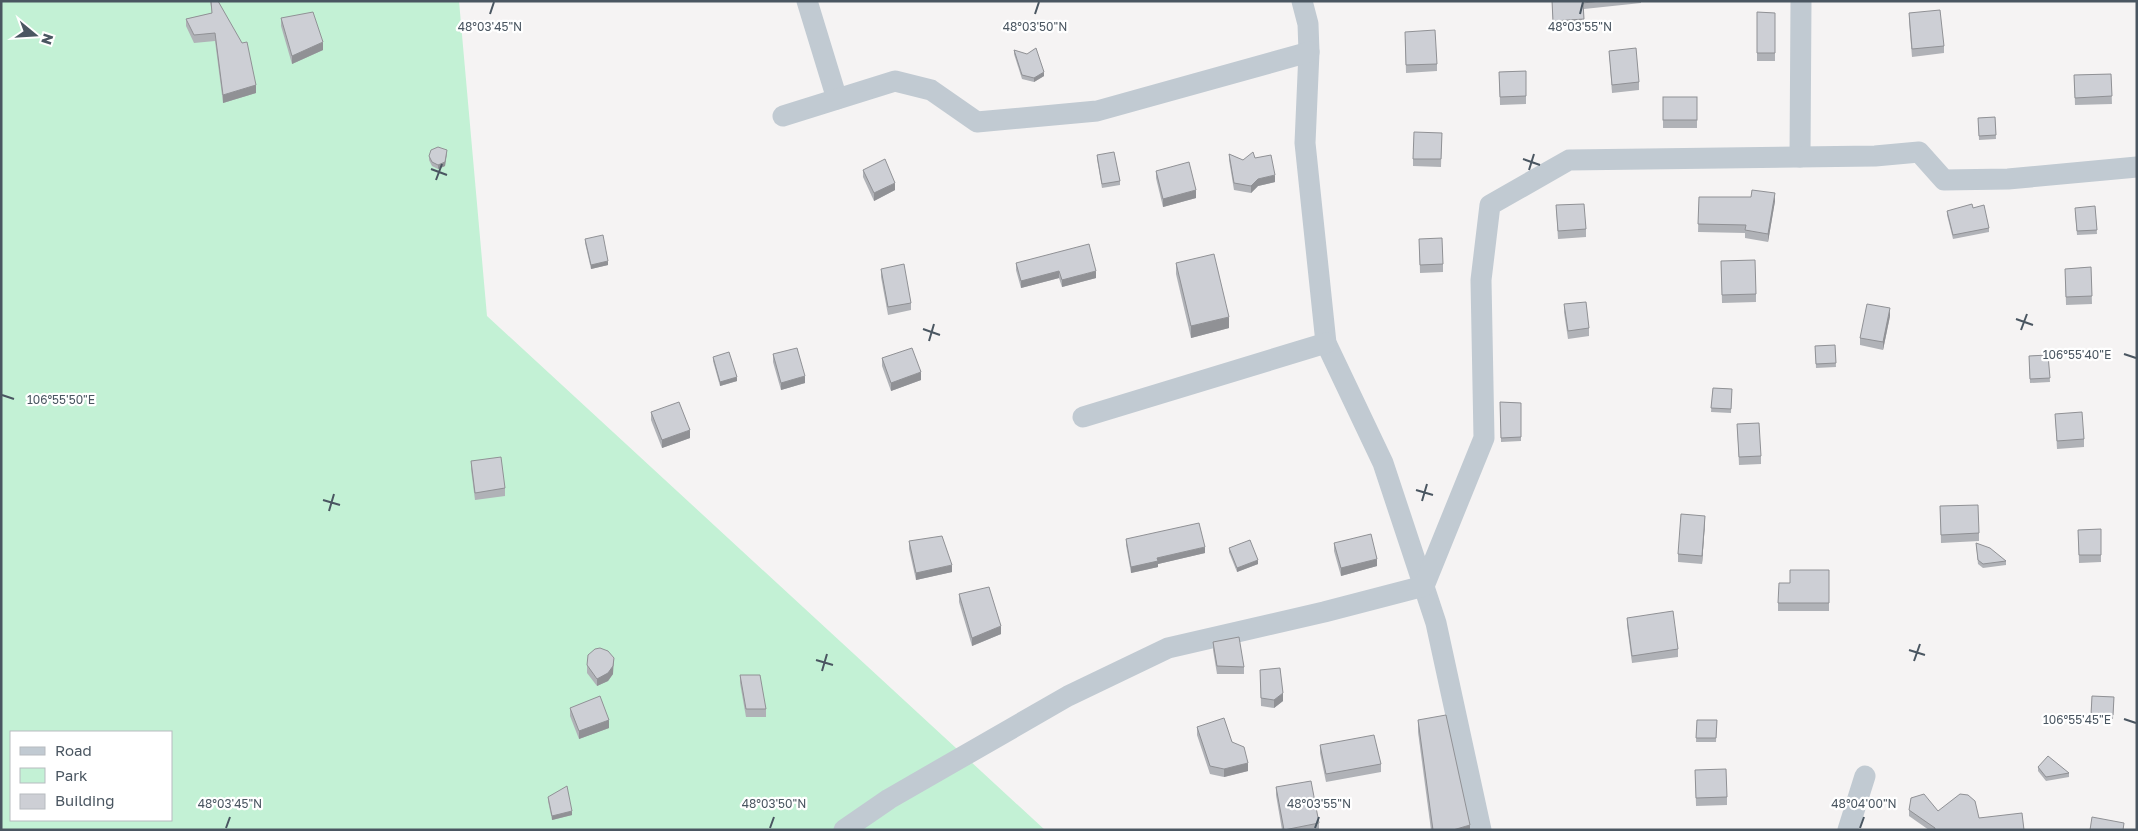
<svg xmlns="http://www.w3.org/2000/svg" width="2138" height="831" font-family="'Golos Text',sans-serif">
<rect width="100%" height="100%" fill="#f5f3f3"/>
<!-- green -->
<path fill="#c3f1d5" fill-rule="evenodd" d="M 1,1 L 459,1 L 487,316 L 1045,830 L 1,830 ZM 11,732 L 171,732 L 171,820 L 11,820 Z"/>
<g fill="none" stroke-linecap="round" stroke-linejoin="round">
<!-- street -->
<g stroke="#c1cad2" stroke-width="21">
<path d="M 807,1 L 837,99"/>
<path d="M 1302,1 L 1308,24 L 1309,52 L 1305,143 L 1326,343 L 1383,463 L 1436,623 L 1481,830"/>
<path d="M 783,116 L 895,81 L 931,90 L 977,122 L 1097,111 L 1309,52"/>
<path d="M 1800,157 L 1801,1"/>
<path d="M 1083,417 L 1326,343"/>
<path d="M 844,830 L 889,799 L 1068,696 L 1168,648 L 1324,612 L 1424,586 L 1484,438 L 1481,280 L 1490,205 L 1569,160 L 1875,156 L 1919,152 L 1944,180 L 2008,179 L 2137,167"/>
<path d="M 1848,830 L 1865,776"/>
</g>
</g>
<!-- wall -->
<g fill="#b0b2b7">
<path d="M 210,1 L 218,1 L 256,93 L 223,103 L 215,41 L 194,43 L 186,26 L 186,19 L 212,13 Z"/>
<path d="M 1552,1 L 1641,1 L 1641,3 L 1584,9 L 1584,25 L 1553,27 Z"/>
<path d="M 1757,12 L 1775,13 L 1775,61 L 1757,61 Z"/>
<path d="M 1909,13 L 1944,46 L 1944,53 L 1912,57 L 1909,21 Z"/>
<path d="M 281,18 L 323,50 L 292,64 L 281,26 Z"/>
<path d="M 1405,39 L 1437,64 L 1437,71 L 1406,73 Z"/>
<path d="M 1014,50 L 1044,76 L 1034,82 L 1022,79 L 1014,54 Z"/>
<path d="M 1609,51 L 1639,82 L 1639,90 L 1612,93 Z"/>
<path d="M 1526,71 L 1526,104 L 1500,105 L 1499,72 Z"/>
<path d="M 2111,74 L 2112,104 L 2075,105 L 2074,75 Z"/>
<rect x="1663" y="97" width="34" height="31"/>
<path d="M 1995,117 L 1996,139 L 1979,140 L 1978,118 Z"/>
<path d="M 1442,133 L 1441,167 L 1413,166 L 1413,159 Z"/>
<path d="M 447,154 L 445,166 L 438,169 L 432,166 L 429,160 L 429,156 Z"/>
<path d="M 1229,154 L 1243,160 L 1275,182 L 1258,186 L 1251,193 L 1234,190 L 1229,160 Z"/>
<path d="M 1097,155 L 1120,181 L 1120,185 L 1102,188 L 1097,159 Z"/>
<path d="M 863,170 L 895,190 L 874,201 L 863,177 Z"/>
<path d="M 1156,171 L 1196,198 L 1163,207 L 1156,178 Z"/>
<path d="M 1699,197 L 1775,201 L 1768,242 L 1745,238 L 1745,233 L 1698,232 Z"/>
<path d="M 1556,205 L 1586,229 L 1586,237 L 1558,239 Z"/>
<path d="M 2095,206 L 2097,234 L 2077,235 L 2075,212 Z"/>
<path d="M 1973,208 L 1989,228 L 1989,232 L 1953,239 L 1947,215 L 1947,211 Z"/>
<path d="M 585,239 L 608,265 L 591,269 L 585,243 Z"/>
<path d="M 1419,239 L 1443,264 L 1443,272 L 1420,273 Z"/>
<path d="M 1721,261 L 1756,294 L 1756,302 L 1722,303 Z"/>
<path d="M 1016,263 L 1096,278 L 1062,287 L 1059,278 L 1021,288 L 1016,270 Z"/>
<path d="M 1176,263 L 1229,328 L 1191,338 L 1176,274 Z"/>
<path d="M 2091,267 L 2092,304 L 2066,305 L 2065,269 Z"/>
<path d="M 881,269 L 911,303 L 911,310 L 888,315 L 881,277 Z"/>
<path d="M 1564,304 L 1589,328 L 1589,336 L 1568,339 L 1564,312 Z"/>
<path d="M 1890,316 L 1883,350 L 1860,345 L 1860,338 Z"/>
<path d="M 1835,345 L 1836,367 L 1816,368 L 1815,346 Z"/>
<path d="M 773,354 L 805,383 L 781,390 L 773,362 Z"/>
<path d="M 2048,355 L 2050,382 L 2030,383 L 2029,356 Z"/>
<path d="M 713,357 L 737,381 L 720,386 L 713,361 Z"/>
<path d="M 882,358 L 921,380 L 891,391 L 882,366 Z"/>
<path d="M 1713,388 L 1732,389 L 1731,413 L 1711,412 Z"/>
<path d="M 1500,402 L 1521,403 L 1521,441 L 1501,442 Z"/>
<path d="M 651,412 L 690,438 L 662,448 L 651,420 Z"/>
<path d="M 2055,414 L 2084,439 L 2084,447 L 2057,449 Z"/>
<path d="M 1737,424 L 1761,456 L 1761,464 L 1739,465 Z"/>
<path d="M 471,461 L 505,488 L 505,496 L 475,500 L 471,469 Z"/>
<path d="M 1940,506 L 1979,533 L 1979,541 L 1941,543 Z"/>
<path d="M 1705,523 L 1702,564 L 1678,562 L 1678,554 Z"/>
<path d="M 2101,529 L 2101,562 L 2079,563 L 2078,530 Z"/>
<path d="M 1126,539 L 1205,553 L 1158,564 L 1158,567 L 1131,573 L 1126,545 Z"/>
<path d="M 909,541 L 952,572 L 916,580 L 909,549 Z"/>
<path d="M 1334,543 L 1377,566 L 1341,576 L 1334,551 Z"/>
<path d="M 1976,543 L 2006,561 L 2006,565 L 1983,568 L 1978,564 Z"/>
<path d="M 1229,548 L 1258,564 L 1237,572 L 1229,552 Z"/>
<path d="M 1829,570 L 1829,611 L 1778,611 L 1778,603 L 1790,583 Z"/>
<path d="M 959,594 L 1001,634 L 972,646 L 959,602 Z"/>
<path d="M 1627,618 L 1678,649 L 1678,657 L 1632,663 L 1627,625 Z"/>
<path d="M 1213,642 L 1244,667 L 1244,674 L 1217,674 L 1213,650 Z"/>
<path d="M 587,665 L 613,674 L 608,681 L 597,686 L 587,673 Z"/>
<path d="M 1260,670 L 1283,701 L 1274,708 L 1261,706 Z"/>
<path d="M 740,675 L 766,709 L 766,717 L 746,717 L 740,683 Z"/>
<path d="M 2092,696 L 2114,697 L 2113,719 L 2091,719 Z"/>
<path d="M 570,708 L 609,728 L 579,739 L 570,716 Z"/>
<path d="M 1418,720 L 1470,830 L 1431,830 L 1418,732 Z"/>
<path d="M 1697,720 L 1717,720 L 1716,742 L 1696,742 Z"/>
<path d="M 1197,727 L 1232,742 L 1248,771 L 1224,777 L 1210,774 L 1197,735 Z"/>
<path d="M 1320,745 L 1381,764 L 1381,772 L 1326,782 L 1320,753 Z"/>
<path d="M 2038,767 L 2069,773 L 2069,777 L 2046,781 L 2038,771 Z"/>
<path d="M 1695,770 L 1727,797 L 1727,805 L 1696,806 Z"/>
<path d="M 1276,787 L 1319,823 L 1319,830 L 1282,830 L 1276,795 Z"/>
<path d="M 548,797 L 572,815 L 552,820 L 548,801 Z"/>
<path d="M 1909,810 L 1938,811 L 1979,818 L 2024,830 L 1929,830 L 1909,816 Z"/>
</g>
<!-- shaded-wall -->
<g fill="#909195">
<path d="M 323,42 L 323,50 L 292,64 L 292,56 Z"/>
<path d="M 1044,72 L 1044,76 L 1034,82 L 1034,78 Z"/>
<path d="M 256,85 L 256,93 L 223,103 L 223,95 Z"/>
<path d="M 447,150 L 445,166 L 438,169 L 438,165 Z"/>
<path d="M 1275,175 L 1275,182 L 1258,186 L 1251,193 L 1251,186 L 1258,179 Z"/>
<path d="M 895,183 L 895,190 L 874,201 L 874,193 Z"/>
<path d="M 1196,190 L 1196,198 L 1163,207 L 1163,199 Z"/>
<path d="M 1775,193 L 1775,201 L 1768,242 L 1768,234 Z"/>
<path d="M 608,261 L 608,265 L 591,269 L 591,265 Z"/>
<path d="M 1059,271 L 1059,278 L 1021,288 L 1021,281 Z"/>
<path d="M 1096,271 L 1096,278 L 1062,287 L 1062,280 Z"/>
<path d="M 1890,308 L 1890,316 L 1883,350 L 1883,342 Z"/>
<path d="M 1229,317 L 1229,328 L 1191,338 L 1191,326 Z"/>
<path d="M 921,372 L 921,380 L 891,391 L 891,383 Z"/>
<path d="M 805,376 L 805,383 L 781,390 L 781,383 Z"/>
<path d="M 737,377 L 737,381 L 720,386 L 720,382 Z"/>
<path d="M 690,430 L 690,438 L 662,448 L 662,440 Z"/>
<path d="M 1705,516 L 1705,523 L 1702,564 L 1702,556 Z"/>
<path d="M 1205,547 L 1205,553 L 1158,564 L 1158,567 L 1131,573 L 1131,567 L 1157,558 Z"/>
<path d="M 1377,559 L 1377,566 L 1341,576 L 1341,568 Z"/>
<path d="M 1258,560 L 1258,564 L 1237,572 L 1237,568 Z"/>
<path d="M 952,565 L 952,572 L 916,580 L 916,573 Z"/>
<path d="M 1001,626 L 1001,634 L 972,646 L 972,638 Z"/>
<path d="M 614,658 L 613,674 L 608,681 L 597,686 L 597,679 Z"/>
<path d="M 1283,693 L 1283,701 L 1274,708 L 1274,700 Z"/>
<path d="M 609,720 L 609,728 L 579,739 L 579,731 Z"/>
<path d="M 1248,763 L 1248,771 L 1224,777 L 1224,769 Z"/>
<path d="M 572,811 L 572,815 L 552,820 L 552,816 Z"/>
<path d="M 1470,825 L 1470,830 L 1453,830 Z"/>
</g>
<!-- building -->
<g fill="#cdcfd5" stroke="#909195">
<path d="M 211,1 L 218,1 L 242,43 L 247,42 L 256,85 L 223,95 L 215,33 L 194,35 L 186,19 L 212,13 Z"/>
<path d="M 1552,1 L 1600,1 L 1583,3 L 1584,19 L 1553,21 Z"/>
<path d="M 1940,10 L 1944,46 L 1912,49 L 1909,13 Z"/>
<path d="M 313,12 L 323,42 L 292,56 L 281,18 Z"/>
<path d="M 1757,12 L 1775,13 L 1775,53 L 1757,53 Z"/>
<path d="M 1435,30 L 1437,64 L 1406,65 L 1405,32 Z"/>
<path d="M 1036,48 L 1044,72 L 1034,78 L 1022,75 L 1014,50 L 1027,54 Z"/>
<path d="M 1636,48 L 1639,82 L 1612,85 L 1609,51 Z"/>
<path d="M 1526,71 L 1526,96 L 1500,97 L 1499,72 Z"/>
<path d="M 2111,74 L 2112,96 L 2075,98 L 2074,75 Z"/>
<rect x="1663" y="97" width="34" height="23"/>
<path d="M 1995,117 L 1996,135 L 1979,136 L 1978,118 Z"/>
<path d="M 1414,132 L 1442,133 L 1441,159 L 1413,159 Z"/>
<path d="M 438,147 L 447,150 L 445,162 L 438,165 L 432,162 L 429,156 L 431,150 Z"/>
<path d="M 1114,152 L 1120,181 L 1102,184 L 1097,155 Z"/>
<path d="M 1253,152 L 1255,158 L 1271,155 L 1275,175 L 1258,179 L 1251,186 L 1234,183 L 1229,154 L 1243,160 Z"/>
<path d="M 885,159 L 895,183 L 874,193 L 863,170 Z"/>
<path d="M 1189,162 L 1196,190 L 1163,199 L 1156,171 Z"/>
<path d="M 1752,190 L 1775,193 L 1768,234 L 1745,230 L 1746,225 L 1698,224 L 1699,197 L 1751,197 Z"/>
<path d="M 1584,204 L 1586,229 L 1558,231 L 1556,205 Z"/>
<path d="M 1972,204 L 1973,208 L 1984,205 L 1989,228 L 1953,235 L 1947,211 Z"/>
<path d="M 2095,206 L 2097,230 L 2077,231 L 2075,208 Z"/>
<path d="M 603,235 L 608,261 L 591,265 L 585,239 Z"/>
<path d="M 1442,238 L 1443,264 L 1420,265 L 1419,239 Z"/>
<path d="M 1089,244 L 1096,271 L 1062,280 L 1059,271 L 1021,281 L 1016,263 Z"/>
<path d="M 1214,254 L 1229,317 L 1191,326 L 1176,263 Z"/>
<path d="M 1755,260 L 1756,294 L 1722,295 L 1721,261 Z"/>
<path d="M 904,264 L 911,303 L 888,307 L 881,269 Z"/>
<path d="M 2091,267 L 2092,296 L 2066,297 L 2065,269 Z"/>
<path d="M 1586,302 L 1589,328 L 1568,331 L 1564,304 Z"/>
<path d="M 1867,304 L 1890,308 L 1883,342 L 1860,338 Z"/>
<path d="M 1835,345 L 1836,363 L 1816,364 L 1815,346 Z"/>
<path d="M 797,348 L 805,376 L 781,383 L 773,354 Z"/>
<path d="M 912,348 L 921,372 L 891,383 L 882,358 Z"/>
<path d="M 729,352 L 737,377 L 720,382 L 713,357 Z"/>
<path d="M 2048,355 L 2050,378 L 2030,379 L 2029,356 Z"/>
<path d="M 1713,388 L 1732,389 L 1731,409 L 1711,408 Z"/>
<path d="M 679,402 L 690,430 L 662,440 L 651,412 Z"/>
<path d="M 1500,402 L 1521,403 L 1521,437 L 1501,438 Z"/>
<path d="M 2082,412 L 2084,439 L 2057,441 L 2055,414 Z"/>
<path d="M 1759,423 L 1761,456 L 1739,457 L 1737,424 Z"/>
<path d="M 501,457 L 505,488 L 475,493 L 471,461 Z"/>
<path d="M 1978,505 L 1979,533 L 1941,535 L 1940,506 Z"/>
<path d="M 1681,514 L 1705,516 L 1702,556 L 1678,554 Z"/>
<path d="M 1199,523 L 1205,547 L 1157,558 L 1158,561 L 1131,567 L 1126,539 Z"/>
<path d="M 2101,529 L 2101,555 L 2079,555 L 2078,530 Z"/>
<path d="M 1371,534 L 1377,559 L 1341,568 L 1334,543 Z"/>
<path d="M 942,536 L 952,565 L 916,573 L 909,541 Z"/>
<path d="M 1250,540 L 1258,560 L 1237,568 L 1229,548 Z"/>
<path d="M 1976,543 L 1990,548 L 2006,561 L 1983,564 L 1978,560 Z"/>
<path d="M 1790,570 L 1829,570 L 1829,603 L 1778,603 L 1779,583 L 1790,583 Z"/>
<path d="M 989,587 L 1001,626 L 972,638 L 959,594 Z"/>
<path d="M 1673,611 L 1678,649 L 1632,656 L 1627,618 Z"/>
<path d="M 1239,637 L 1244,667 L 1217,666 L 1213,642 Z"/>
<path d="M 600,648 L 608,651 L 614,658 L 613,666 L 608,673 L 597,679 L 587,665 L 588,655 L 595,649 Z"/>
<path d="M 1280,668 L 1283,693 L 1274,700 L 1261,698 L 1260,670 Z"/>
<path d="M 740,675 L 760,675 L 766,709 L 746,709 Z"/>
<path d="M 600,696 L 609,720 L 579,731 L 570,708 Z"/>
<path d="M 2092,696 L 2114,697 L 2113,715 L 2091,715 Z"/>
<path d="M 1446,715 L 1470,825 L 1453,830 L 1433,830 L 1418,720 Z"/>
<path d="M 1224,718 L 1232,742 L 1244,747 L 1248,763 L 1224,769 L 1210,766 L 1197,727 Z"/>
<path d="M 1697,720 L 1717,720 L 1716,738 L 1696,738 Z"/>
<path d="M 1374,735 L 1381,764 L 1326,774 L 1320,745 Z"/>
<path d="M 2048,756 L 2069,773 L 2046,777 L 2038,767 Z"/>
<path d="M 1726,769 L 1727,797 L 1696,798 L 1695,770 Z"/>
<path d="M 1311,781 L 1319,823 L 1284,830 L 1276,787 Z"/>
<path d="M 567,786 L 572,811 L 552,816 L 548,797 Z"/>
<path d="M 1924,794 L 1938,811 L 1960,794 L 1968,795 L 1975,801 L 1979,818 L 2022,813 L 2024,830 L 1935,830 L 1935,828 L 1909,810 L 1911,798 Z"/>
<path d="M 2092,817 L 2124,823 L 2123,830 L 2090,830 Z"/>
</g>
<!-- ticks -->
<path fill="none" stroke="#4a5661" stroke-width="2" d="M 490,14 L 494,2M 1035,14 L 1039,2M 1580,14 L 1583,2M 1523,159 L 1540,165M 431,169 L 447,175M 1529,170 L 1534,154M 436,180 L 442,164M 2016,319 L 2033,325M 923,329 L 940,335M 2021,330 L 2027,314M 929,341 L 934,324M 2124,354 L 2136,358M 2,395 L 14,399M 1416,490 L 1433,495M 323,500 L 340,505M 1422,501 L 1427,484M 329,511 L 334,494M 1909,650 L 1925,655M 816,660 L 833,665M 1914,661 L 1920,644M 822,671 L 827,654M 2124,719 L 2136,723M 226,828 L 230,817M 770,828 L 774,817M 1315,828 L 1319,817M 1860,828 L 1864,817"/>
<g font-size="12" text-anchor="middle" fill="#4a5661" stroke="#fff" stroke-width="4.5" stroke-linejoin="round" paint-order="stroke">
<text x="490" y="31">48°03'45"N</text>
<text x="1035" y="31">48°03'50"N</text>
<text x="1580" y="31">48°03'55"N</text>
<text x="2077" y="359">106°55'40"E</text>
<text x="61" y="404">106°55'50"E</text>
<text x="2077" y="724">106°55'45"E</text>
<text x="230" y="808">48°03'45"N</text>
<text x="774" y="808">48°03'50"N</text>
<text x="1319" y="808">48°03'55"N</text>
<text x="1864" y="808">48°04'00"N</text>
</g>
<!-- border -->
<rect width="2138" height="831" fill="none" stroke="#4a5661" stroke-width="5"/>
<!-- legend -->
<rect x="10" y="731" width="162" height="90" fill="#ffffff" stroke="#b7bbc0"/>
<rect x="20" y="747" width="25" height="8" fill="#c1cad2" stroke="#b7bbc0"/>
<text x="55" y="756" font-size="15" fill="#4a5661">Road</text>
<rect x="20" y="768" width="25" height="15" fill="#c3f1d5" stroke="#b7bbc0"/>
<text x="55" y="781" font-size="15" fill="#4a5661">Park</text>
<rect x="20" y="794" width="25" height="15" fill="#cdcfd5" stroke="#b7bbc0"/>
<text x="55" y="806" font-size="15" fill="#4a5661">Building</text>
<!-- north arrow -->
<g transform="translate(35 35) rotate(108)" stroke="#ffffff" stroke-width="4" paint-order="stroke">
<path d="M0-4L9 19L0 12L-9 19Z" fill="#4a5661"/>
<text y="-8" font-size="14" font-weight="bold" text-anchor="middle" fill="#4a5661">N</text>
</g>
</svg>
